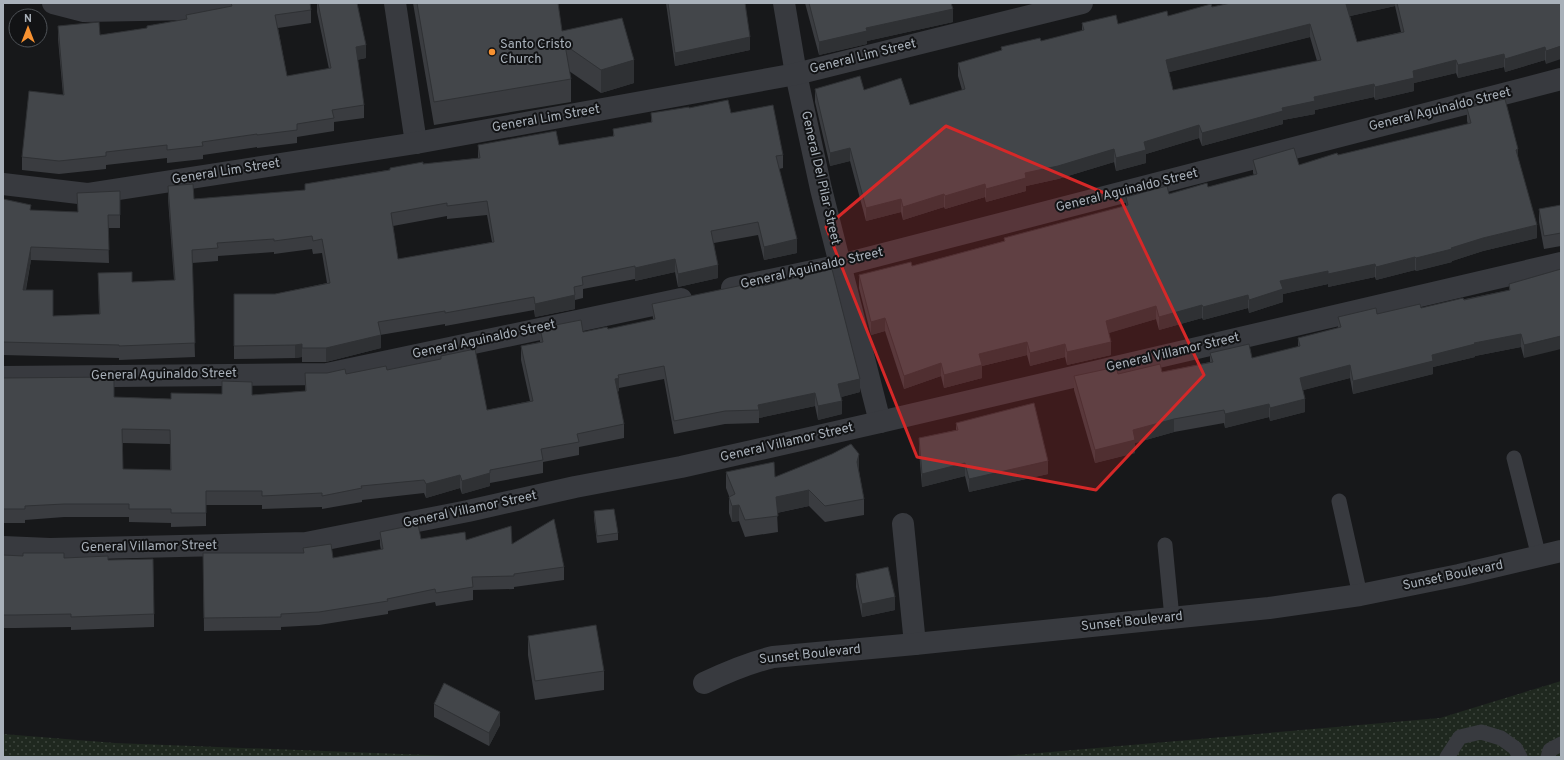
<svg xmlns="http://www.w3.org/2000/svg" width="1564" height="760" font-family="Overpass,sans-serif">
<defs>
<pattern id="grass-dots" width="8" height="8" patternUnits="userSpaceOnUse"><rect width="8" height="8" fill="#1f281f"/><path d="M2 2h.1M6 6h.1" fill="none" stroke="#3d453d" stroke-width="1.8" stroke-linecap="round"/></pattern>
</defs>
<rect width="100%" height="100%" fill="#17181a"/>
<!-- grass -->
<g fill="url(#grass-dots)">
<path d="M 1561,681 L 1561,757 L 994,757 L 1440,718 Z"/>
<path d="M 3,734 L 115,743 L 478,757 L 3,757 Z"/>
</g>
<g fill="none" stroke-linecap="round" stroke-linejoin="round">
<!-- lane -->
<g stroke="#383a3f" stroke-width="15">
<path d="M 1514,458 L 1539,557"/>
<path d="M 1339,501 L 1360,595"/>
<path d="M 1165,545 L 1172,618"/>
<path d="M 1447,757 L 1460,737 L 1481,732 L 1501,738 L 1515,748 L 1520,757"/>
<path d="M 1548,757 L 1550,750 L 1561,744"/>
</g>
<!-- street -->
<g stroke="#383a3f" stroke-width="22">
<path d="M 53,3 L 84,11 L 197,9 L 231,3"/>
<path d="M 395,3 L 416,143"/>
<path d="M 784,3 L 796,74 L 821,189 L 880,422"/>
<path d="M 3,184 L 87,194 L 416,143 L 796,74 L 1082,3"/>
<path d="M 732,288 L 841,265 L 1561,79"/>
<path d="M 3,377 L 327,374 L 681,299"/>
<path d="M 903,524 L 915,644"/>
<path d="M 3,547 L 50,549 L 306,543 L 468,511 L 575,487 L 681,467 L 880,422 L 1561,263"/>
<path d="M 704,683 C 727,672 748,663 773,657 L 915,644 L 1269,608 L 1360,595 L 1459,575 L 1561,551"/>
</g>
</g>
<!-- wall -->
<g fill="#3a3c40" fill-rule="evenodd">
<path d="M 231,3 L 311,10 L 311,23 L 278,28 L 287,76 L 329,69 L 317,12 L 317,3 L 357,3 L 366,58 L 357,60 L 364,105 L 364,118 L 334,122 L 334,131 L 297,137 L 297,143 L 257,148 L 257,147 L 203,155 L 203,159 L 167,163 L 167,158 L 106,165 L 106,169 L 59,174 L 22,170 L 22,157 L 63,95 L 58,39 L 58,26 L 100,35 L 147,28 L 147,26 L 186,19 L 186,15 L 231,6 Z"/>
<path d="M 413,3 L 558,3 L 562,31 L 634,83 L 601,93 L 569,71 L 571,79 L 571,102 L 434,125 Z"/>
<path d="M 666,3 L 745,3 L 750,50 L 675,66 Z"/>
<path d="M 805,3 L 951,3 L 953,22 L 867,41 L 867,44 L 819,55 Z"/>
<path d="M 1231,3 L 1561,3 L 1546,64 L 1545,60 L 1505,72 L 1504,67 L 1458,78 L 1456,73 L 1414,83 L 1414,91 L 1375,100 L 1374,97 L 1315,110 L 1315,114 L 1283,120 L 1283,124 L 1202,146 L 1199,138 L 1146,154 L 1146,163 L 1116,171 L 1114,162 L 1058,179 L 1026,186 L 1026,191 L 986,202 L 985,197 L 945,209 L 944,207 L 903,220 L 901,212 L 866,221 L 850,161 L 830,166 L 815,102 L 815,89 L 864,90 L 910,105 L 962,90 L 958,76 L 958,63 L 1001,51 L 1001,47 L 1041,41 L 1082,31 L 1082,23 L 1118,24 L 1168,16 ZM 1395,6 L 1401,32 L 1357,42 L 1350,16 ZM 1310,37 L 1317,61 L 1173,90 L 1169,72 Z"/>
<path d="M 689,108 L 731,113 L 783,155 L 783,168 L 779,169 L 797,253 L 764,260 L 758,235 L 714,243 L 718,278 L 678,287 L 675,272 L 635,281 L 635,279 L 583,289 L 583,298 L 575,300 L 575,309 L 535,317 L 534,310 L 445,326 L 445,324 L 380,335 L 381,348 L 326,362 L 302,362 L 302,357 L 295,358 L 234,359 L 234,294 L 275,294 L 327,283 L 322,253 L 313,254 L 312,249 L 274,254 L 274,252 L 218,256 L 218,261 L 192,263 L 195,357 L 119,360 L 119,358 L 3,355 L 3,199 L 31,210 L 120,215 L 120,228 L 108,228 L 109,263 L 31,260 L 26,290 L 53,316 L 99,314 L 98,273 L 132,282 L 174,280 L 168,199 L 168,186 L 194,199 L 305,190 L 305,184 L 423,164 L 478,158 L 478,145 L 559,145 L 613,136 L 613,129 L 651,122 L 651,113 ZM 487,215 L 492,242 L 398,259 L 393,226 L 447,216 L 447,219 Z"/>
<path d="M 1467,108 L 1518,160 L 1537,238 L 1483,251 L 1452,261 L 1452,262 L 1416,271 L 1415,270 L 1376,280 L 1375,277 L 1328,287 L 1328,284 L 1283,294 L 1283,302 L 1249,313 L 1248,308 L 1203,320 L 1202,318 L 1159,330 L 1156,319 L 1108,333 L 1111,355 L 1067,365 L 1065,357 L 1030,366 L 1027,355 L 982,366 L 982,378 L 944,388 L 941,376 L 904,389 L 885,331 L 871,335 L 859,288 L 859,275 L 912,266 L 1004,241 L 1004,238 L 1126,206 L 1126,197 L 1169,194 L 1208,187 L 1254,175 L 1253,173 L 1253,160 L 1299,165 L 1338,155 L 1468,124 L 1467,121 Z"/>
<path d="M 1561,205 L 1561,246 L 1544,249 L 1539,222 L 1539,209 Z"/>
<path d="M 1561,269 L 1524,358 L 1521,347 L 1475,356 L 1475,357 L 1433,367 L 1433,374 L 1353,394 L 1350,378 L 1303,390 L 1305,412 L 1270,421 L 1269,417 L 1225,428 L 1224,423 L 1174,432 L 1135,443 L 1135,453 L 1095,463 L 1074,390 L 1074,376 L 1162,372 L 1210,362 L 1210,353 L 1252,358 L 1298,347 L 1298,338 L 1338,328 L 1338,317 L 1377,314 L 1421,308 L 1509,290 L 1509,284 Z"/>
<path d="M 763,286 L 860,392 L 841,397 L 842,414 L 818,420 L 815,406 L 759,418 L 759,423 L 725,424 L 674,434 L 664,379 L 619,388 L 619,391 L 617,392 L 624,424 L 624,438 L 579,447 L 579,455 L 543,462 L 543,473 L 490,483 L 490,486 L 462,494 L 460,488 L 426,498 L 424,493 L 362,500 L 362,502 L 322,509 L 322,507 L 262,509 L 262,505 L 206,505 L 206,526 L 171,527 L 171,523 L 129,522 L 129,517 L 64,517 L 25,520 L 25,523 L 3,523 L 3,378 L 114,397 L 171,399 L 252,395 L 305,391 L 305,373 L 346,374 L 387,370 L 441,359 L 441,356 L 487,410 L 530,401 L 521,360 L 521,346 L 540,342 L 540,328 L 583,332 L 608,329 L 653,320 L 652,304 ZM 123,443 L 170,444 L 170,470 L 123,469 Z"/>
<path d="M 956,423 L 1048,474 L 969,492 L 965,476 L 922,487 L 919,451 L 919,438 L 956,430 Z"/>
<path d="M 859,470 L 859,471 L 864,499 L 864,515 L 825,522 L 809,506 L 777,513 L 778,532 L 745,537 L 739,521 L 732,522 L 729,513 L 729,496 L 726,488 L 726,472 L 775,477 Z"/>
<path d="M 594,511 L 618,533 L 618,540 L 597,543 L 594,518 Z"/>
<path d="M 380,532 L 421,539 L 466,540 L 512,544 L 564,567 L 564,580 L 514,587 L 514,589 L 473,590 L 473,600 L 436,606 L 435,602 L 388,611 L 388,614 L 319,625 L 281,627 L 281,630 L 204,631 L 203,553 L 303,553 L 303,548 L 333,558 L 381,550 L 380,545 Z"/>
<path d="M 3,555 L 108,560 L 154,614 L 154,627 L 71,630 L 71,627 L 16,628 L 3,628 Z"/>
<path d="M 856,574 L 895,610 L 862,617 L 856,587 Z"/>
<path d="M 528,636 L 604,671 L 604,690 L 535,700 L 528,655 Z"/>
<path d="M 434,704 L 500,725 L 489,746 L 434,717 Z"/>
</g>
<!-- shaded-wall -->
<g fill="#2f3134">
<path d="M 1351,3 L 1395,3 L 1395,6 L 1346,17 L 1346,4 Z"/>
<path d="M 953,9 L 953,22 L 867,41 L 867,44 L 819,55 L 819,42 L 866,28 Z"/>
<path d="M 1310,24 L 1310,37 L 1166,73 L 1166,60 Z"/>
<path d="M 750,37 L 750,50 L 675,66 L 675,53 Z"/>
<path d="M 366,45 L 366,58 L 356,60 L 356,47 Z"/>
<path d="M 1561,46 L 1561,59 L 1546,64 L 1546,51 Z"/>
<path d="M 1545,47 L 1545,60 L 1505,72 L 1505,59 Z"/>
<path d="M 1504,54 L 1504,67 L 1458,78 L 1458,65 Z"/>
<path d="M 634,60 L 634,83 L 601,93 L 601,70 Z"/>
<path d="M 1456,60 L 1456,73 L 1414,83 L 1414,91 L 1375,100 L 1375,87 L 1413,71 Z"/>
<path d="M 1374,84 L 1374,97 L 1315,110 L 1315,114 L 1283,120 L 1283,124 L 1202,146 L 1202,133 L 1314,97 Z"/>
<path d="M 1199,125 L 1199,138 L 1146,154 L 1146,163 L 1116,171 L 1116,158 L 1144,142 Z"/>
<path d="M 850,148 L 850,161 L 830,166 L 830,153 Z"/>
<path d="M 1114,149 L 1114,162 L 1058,179 L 1026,186 L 1026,191 L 986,202 L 986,189 L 1025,173 Z"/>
<path d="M 1518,149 L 1518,162 L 1516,150 Z"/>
<path d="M 985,184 L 985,197 L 945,209 L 945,196 Z"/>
<path d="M 944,194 L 944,207 L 903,220 L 903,207 Z"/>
<path d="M 901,199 L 901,212 L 866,221 L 866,208 Z"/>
<path d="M 1537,225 L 1537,238 L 1483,251 L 1452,261 L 1452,262 L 1416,271 L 1416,258 L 1483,238 Z"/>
<path d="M 797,239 L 797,253 L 764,260 L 764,247 Z"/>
<path d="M 31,247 L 31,260 L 23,303 L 23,290 Z"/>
<path d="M 1415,257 L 1415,270 L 1376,280 L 1376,267 Z"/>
<path d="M 675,259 L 675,272 L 635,281 L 635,268 Z"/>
<path d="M 1375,264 L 1375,277 L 1328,287 L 1328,274 Z"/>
<path d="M 718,265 L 718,278 L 678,287 L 678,274 Z"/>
<path d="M 1328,271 L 1328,284 L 1283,294 L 1283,302 L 1249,313 L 1249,300 L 1280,281 Z"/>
<path d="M 575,295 L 575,309 L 535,317 L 535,304 Z"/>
<path d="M 1248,295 L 1248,308 L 1203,320 L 1203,307 Z"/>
<path d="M 1202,305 L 1202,318 L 1159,330 L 1159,317 Z"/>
<path d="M 1156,306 L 1156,319 L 1106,334 L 1106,321 Z"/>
<path d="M 885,318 L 885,331 L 871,335 L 871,322 Z"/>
<path d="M 1521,334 L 1521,347 L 1475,356 L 1475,357 L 1433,367 L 1433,374 L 1353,394 L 1353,381 L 1432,355 L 1474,343 Z"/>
<path d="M 381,335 L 381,348 L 326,362 L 326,348 Z"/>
<path d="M 1561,336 L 1561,349 L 1524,358 L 1524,345 Z"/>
<path d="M 1027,342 L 1027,355 L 982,366 L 982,378 L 944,388 L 944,375 L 979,354 Z"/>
<path d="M 1111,342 L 1111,355 L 1067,365 L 1067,352 Z"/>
<path d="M 302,344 L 302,357 L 295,358 L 295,345 Z"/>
<path d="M 1065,344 L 1065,357 L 1030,366 L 1030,353 Z"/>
<path d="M 941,363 L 941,376 L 904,389 L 904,376 Z"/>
<path d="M 1350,365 L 1350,378 L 1300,391 L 1300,378 Z"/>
<path d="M 619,378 L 619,391 L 615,392 L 615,379 Z"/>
<path d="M 860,379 L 860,392 L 838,398 L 838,384 Z"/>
<path d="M 815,393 L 815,406 L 759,418 L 759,410 L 758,405 Z"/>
<path d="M 1305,399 L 1305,412 L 1270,421 L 1270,408 Z"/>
<path d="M 842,401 L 842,414 L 818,420 L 818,406 Z"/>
<path d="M 1269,404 L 1269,417 L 1225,428 L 1225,414 Z"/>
<path d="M 1174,419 L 1174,432 L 1135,443 L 1135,453 L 1095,463 L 1095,450 L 1133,430 Z"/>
<path d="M 859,454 L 859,470 L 857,478 L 857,462 Z"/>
<path d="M 1048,461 L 1048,474 L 969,492 L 969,479 Z"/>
<path d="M 965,463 L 965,476 L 922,487 L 922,474 Z"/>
<path d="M 490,473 L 490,486 L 462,494 L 462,481 Z"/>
<path d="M 460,475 L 460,488 L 426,498 L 426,484 Z"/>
<path d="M 809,490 L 809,506 L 776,513 L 776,497 Z"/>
<path d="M 739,505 L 739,521 L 732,522 L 732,506 Z"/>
<path d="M 895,597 L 895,610 L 862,617 L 862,604 Z"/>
<path d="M 500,712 L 500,725 L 489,746 L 489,733 Z"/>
</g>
<!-- building -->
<g fill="#43464a" stroke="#2f3134" fill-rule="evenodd">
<path d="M 231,3 L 310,3 L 311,10 L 275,15 L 287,76 L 331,68 L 318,3 L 357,3 L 366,45 L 356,47 L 364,105 L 332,110 L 334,118 L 297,124 L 297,130 L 257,135 L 257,134 L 202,142 L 203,146 L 167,150 L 167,145 L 106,152 L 106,156 L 59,161 L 22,157 L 29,91 L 64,95 L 58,26 L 99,22 L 100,35 L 147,28 L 147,26 L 187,19 L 186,15 L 232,6 Z"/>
<path d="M 417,3 L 558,3 L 562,31 L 622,18 L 634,60 L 601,70 L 565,45 L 571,79 L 434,102 Z"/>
<path d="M 668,3 L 745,3 L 750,37 L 675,53 Z"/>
<path d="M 809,3 L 951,3 L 953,9 L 866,28 L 867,31 L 819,42 Z"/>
<path d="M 1231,3 L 1351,3 L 1346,4 L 1357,42 L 1404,32 L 1397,3 L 1561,3 L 1561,46 L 1546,51 L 1545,47 L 1505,59 L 1504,54 L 1458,65 L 1456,60 L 1413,71 L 1414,78 L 1375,87 L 1374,84 L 1314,97 L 1315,101 L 1282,108 L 1283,111 L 1202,133 L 1199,125 L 1144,142 L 1146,150 L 1116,158 L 1114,149 L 1058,166 L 1025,173 L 1026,178 L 986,189 L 985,184 L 945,196 L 944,194 L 903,207 L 901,199 L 866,208 L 850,148 L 830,153 L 815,89 L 860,76 L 864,90 L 901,78 L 910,105 L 965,89 L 958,63 L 1002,50 L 1001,47 L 1040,38 L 1041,41 L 1084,30 L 1082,23 L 1116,15 L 1118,24 L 1167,11 L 1168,16 L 1211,4 L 1212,7 ZM 1310,24 L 1321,60 L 1173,90 L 1166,60 Z"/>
<path d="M 1505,99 L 1518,149 L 1516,150 L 1537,225 L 1483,238 L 1451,248 L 1452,249 L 1416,258 L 1415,257 L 1376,267 L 1375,264 L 1328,274 L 1328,271 L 1280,281 L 1283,289 L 1249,300 L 1248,295 L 1203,307 L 1202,305 L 1159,317 L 1156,306 L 1106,321 L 1111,342 L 1067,352 L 1065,344 L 1030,353 L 1027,342 L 979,354 L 982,365 L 944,375 L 941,363 L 904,376 L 885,318 L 871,322 L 859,275 L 911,262 L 912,266 L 1005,241 L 1004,238 L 1128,205 L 1126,197 L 1167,186 L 1169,194 L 1207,183 L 1208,187 L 1257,174 L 1253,160 L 1294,148 L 1299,165 L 1337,153 L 1338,155 L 1471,123 L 1467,108 Z"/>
<path d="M 728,100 L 731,113 L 773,105 L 783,155 L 776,156 L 797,239 L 764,247 L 758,222 L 711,231 L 718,265 L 678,274 L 675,259 L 635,268 L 635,266 L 582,277 L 583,285 L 574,287 L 575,295 L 535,304 L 534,297 L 445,313 L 445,311 L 378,322 L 381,335 L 326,348 L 302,348 L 302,344 L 295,345 L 234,346 L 234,294 L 275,294 L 330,283 L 322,239 L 313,241 L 312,236 L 274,241 L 274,239 L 217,243 L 218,248 L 192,250 L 195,343 L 119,346 L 119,345 L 3,342 L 3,199 L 31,205 L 30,210 L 78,212 L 77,193 L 120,191 L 120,215 L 108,215 L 109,250 L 31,247 L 23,290 L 53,290 L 53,316 L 100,314 L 98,273 L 132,272 L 132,282 L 175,280 L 168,186 L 193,184 L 194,199 L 305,190 L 305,184 L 390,170 L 390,168 L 423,162 L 423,164 L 480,158 L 478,145 L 556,131 L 559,145 L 614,136 L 613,129 L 652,122 L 651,113 L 689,107 L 689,108 ZM 487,201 L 494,242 L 398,259 L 391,213 L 447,203 L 447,206 Z"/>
<path d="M 1561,205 L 1561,233 L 1544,236 L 1539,209 Z"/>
<path d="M 832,269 L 860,379 L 838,384 L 842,401 L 818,406 L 815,393 L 758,405 L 759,410 L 725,411 L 674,421 L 664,366 L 618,375 L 619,378 L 615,379 L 624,424 L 577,434 L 579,442 L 541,449 L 543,460 L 490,470 L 490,473 L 462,481 L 460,475 L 426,484 L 424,480 L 361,486 L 362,488 L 322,496 L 322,493 L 262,496 L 262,491 L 206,491 L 206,513 L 171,513 L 171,509 L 129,509 L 129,504 L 64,504 L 25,506 L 25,509 L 3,509 L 3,378 L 114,377 L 114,397 L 171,399 L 171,393 L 222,394 L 222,381 L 252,382 L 252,395 L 306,391 L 305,373 L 327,373 L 345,369 L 346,374 L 386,366 L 387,370 L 441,359 L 441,356 L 475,349 L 487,410 L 533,401 L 521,346 L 543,342 L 540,328 L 581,320 L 583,332 L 607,327 L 608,329 L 655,319 L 652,304 L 762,281 L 763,286 ZM 122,429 L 170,430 L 171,470 L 123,469 Z"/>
<path d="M 1561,269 L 1561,336 L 1524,345 L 1521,334 L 1474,343 L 1475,344 L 1432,355 L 1433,361 L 1353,381 L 1350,365 L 1300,378 L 1305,399 L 1270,408 L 1269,404 L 1225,414 L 1224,410 L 1174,419 L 1133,430 L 1135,440 L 1095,450 L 1074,376 L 1116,367 L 1118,374 L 1160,364 L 1162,372 L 1213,362 L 1210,353 L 1249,344 L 1252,358 L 1300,346 L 1298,338 L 1341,327 L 1338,317 L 1376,308 L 1377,314 L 1420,304 L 1421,308 L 1463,298 L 1464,300 L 1510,290 L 1509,284 Z"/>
<path d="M 1034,403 L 1048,461 L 969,479 L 965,463 L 922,474 L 919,438 L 958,430 L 956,423 Z"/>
<path d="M 851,444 L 859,454 L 857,462 L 864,499 L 825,506 L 809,490 L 776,497 L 778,516 L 745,520 L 739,505 L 732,506 L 729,497 L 735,494 L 726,472 L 774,462 L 775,477 L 832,454 Z"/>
<path d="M 614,509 L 618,533 L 597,536 L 594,511 Z"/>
<path d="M 554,519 L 564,567 L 514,574 L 514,576 L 472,577 L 473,587 L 436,593 L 435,589 L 387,599 L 388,601 L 319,612 L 281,614 L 281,617 L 204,618 L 203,553 L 304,553 L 303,548 L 331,544 L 333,558 L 383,549 L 380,532 L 418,524 L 421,539 L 465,532 L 466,540 L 511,526 L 512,544 Z"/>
<path d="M 23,553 L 64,553 L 64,558 L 108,556 L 108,560 L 153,559 L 154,614 L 71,617 L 71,614 L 16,615 L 3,615 L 3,555 L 23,556 Z"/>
<path d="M 888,567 L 895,597 L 862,604 L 856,574 Z"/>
<path d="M 596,625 L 604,671 L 535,681 L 528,636 Z"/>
<path d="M 444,683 L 500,712 L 489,733 L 434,704 Z"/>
</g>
<!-- marked area -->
<path fill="#d62828" fill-opacity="0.2" stroke="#d62828" stroke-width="3" stroke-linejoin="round" d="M 946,126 L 1121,200 L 1204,375 L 1096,490 L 917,457 L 826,227 Z"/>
<!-- markers -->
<circle fill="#f89231" stroke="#121315" stroke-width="1.5" cx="492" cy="52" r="4"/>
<g text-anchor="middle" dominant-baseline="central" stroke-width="4" stroke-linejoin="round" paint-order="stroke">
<!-- poi labels -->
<g font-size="13" fill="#a9b1ba" stroke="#121315" text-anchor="start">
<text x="500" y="45">Santo Cristo<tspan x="500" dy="15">Church</tspan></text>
</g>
<!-- street labels -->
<g font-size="13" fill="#a9b1ba" stroke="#121315">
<text transform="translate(863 57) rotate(-14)">General Lim Street</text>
<text transform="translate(1440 110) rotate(-14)">General Aguinaldo Street</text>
<text transform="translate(546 119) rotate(-10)">General Lim Street</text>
<text transform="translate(226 172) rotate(-9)">General Lim Street</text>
<text transform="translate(820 178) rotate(77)">General Del Pilar Street</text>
<text transform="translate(1127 191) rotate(-14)">General Aguinaldo Street</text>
<text transform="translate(812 269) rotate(-13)">General Aguinaldo Street</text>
<text transform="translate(484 340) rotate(-12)">General Aguinaldo Street</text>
<text transform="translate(1173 353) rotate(-13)">General Villamor Street</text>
<text transform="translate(164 375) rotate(-1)">General Aguinaldo Street</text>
<text transform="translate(787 443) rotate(-13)">General Villamor Street</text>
<text transform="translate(470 510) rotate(-12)">General Villamor Street</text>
<text transform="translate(149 547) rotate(-1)">General Villamor Street</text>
<text transform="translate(1453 576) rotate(-12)">Sunset Boulevard</text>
<text transform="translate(1132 622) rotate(-6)">Sunset Boulevard</text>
<text transform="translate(810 655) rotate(-6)">Sunset Boulevard</text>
</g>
</g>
<!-- border -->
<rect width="1564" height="760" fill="none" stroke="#a9b1ba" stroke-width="8"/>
<!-- north arrow -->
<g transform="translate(28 28)"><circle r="19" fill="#121315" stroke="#4e5257"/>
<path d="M0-3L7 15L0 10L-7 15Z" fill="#f89231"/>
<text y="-6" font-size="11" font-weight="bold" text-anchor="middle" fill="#a9b1ba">N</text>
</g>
</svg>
